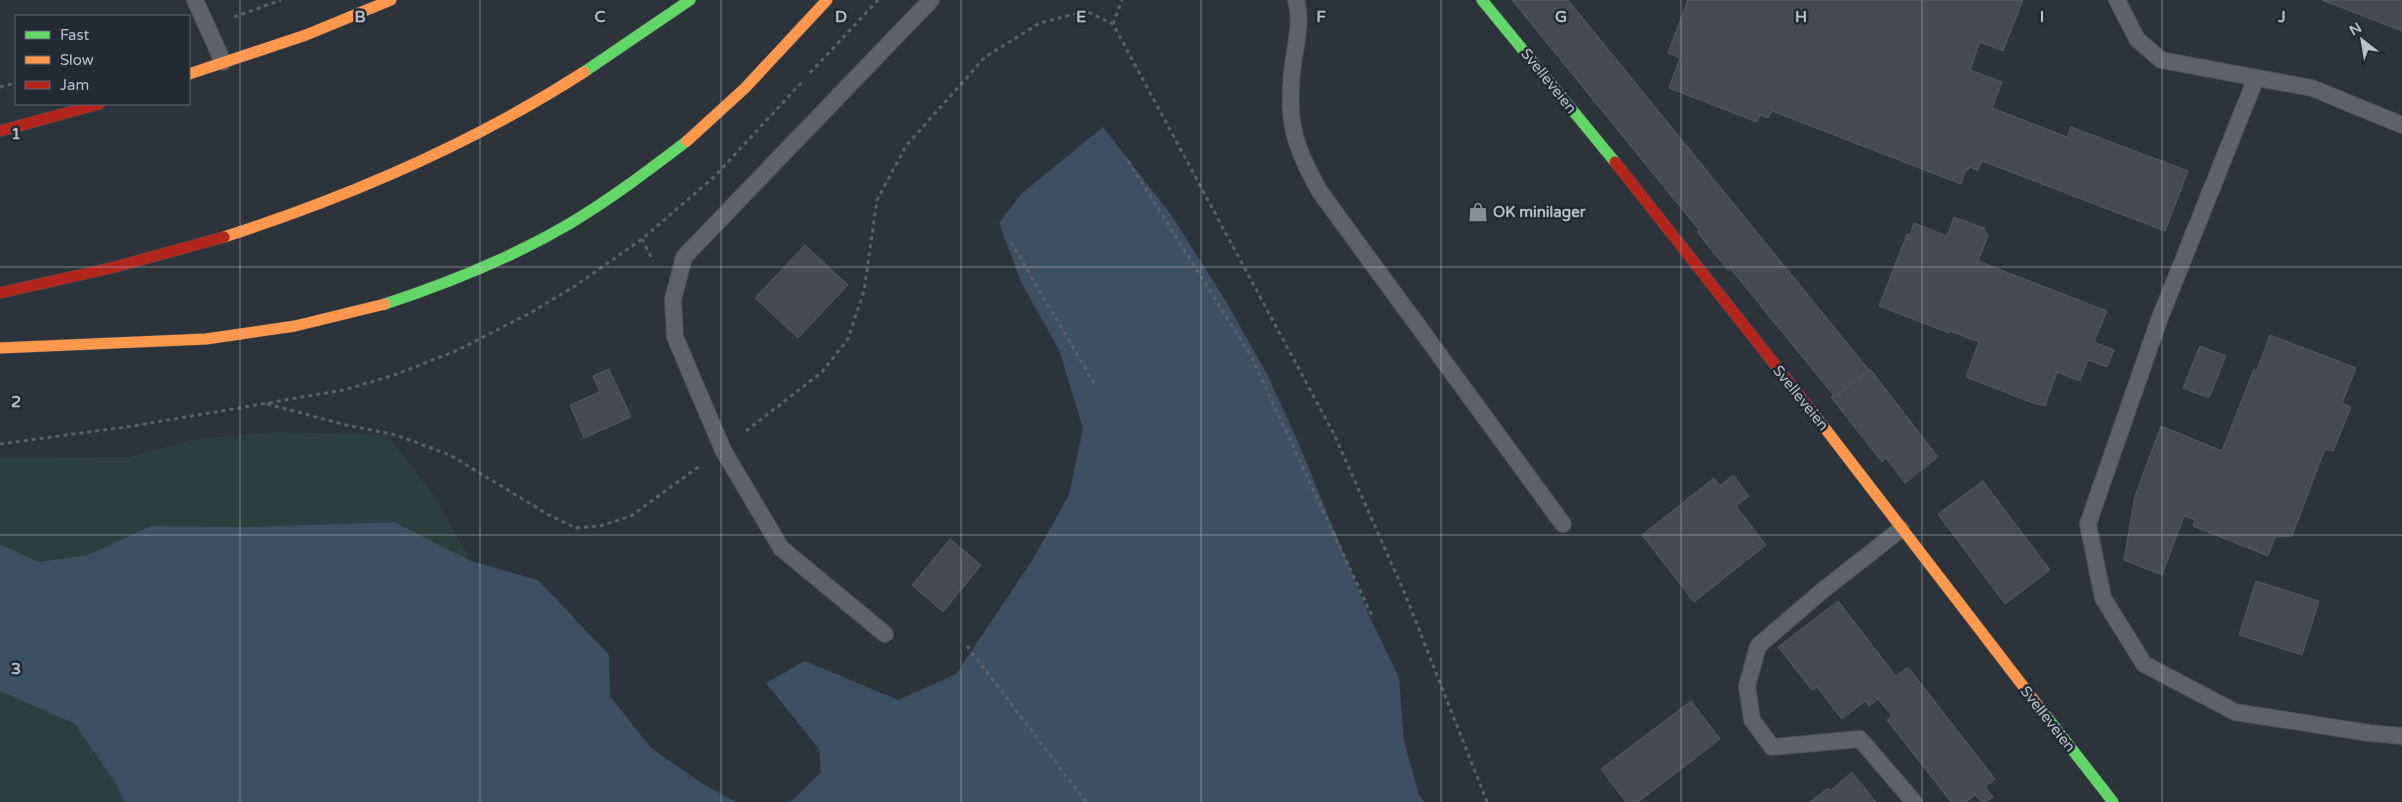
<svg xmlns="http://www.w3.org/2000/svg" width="2402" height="802" font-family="'Varela Round',sans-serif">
<rect width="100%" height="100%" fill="#2d333a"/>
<!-- green -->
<g fill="#2b3f40">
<path d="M 276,432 L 387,435 L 433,494 L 471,561 L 394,522 L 249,527 L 151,526 L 88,555 L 38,562 L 0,544 L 0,458 L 128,457 L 195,439 Z"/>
<path d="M 0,691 L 75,724 L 116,784 L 124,802 L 0,802 Z"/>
</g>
<!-- water -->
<g fill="#3d4f63">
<path d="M 1103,127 L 1172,216 L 1227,303 L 1268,376 L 1299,444 L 1368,613 L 1399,678 L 1404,741 L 1419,795 L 1424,802 L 788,802 L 793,800 L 821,772 L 819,749 L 766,683 L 805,661 L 898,700 L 956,674 L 1033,559 L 1069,495 L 1083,428 L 1059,350 L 1021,282 L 999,223 L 1021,194 Z"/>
<path d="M 394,522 L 471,561 L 538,580 L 609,655 L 610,696 L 651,748 L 703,784 L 736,802 L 124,802 L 116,784 L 75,724 L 0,691 L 0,544 L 38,562 L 88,555 L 151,526 L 249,527 Z"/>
</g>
<!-- building -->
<g fill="#464b52" stroke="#565b61">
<path d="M 1512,0 L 1568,0 L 1869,370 L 1835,397 L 1730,268 L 1728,270 L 1697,232 L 1699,230 Z"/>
<path d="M 1688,0 L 2023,0 L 2003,51 L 1980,42 L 1970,70 L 2002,82 L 1992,108 L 2067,137 L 2071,127 L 2188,171 L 2165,231 L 1982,161 L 1978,170 L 1969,167 L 1968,170 L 1966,169 L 1961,184 L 1772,111 L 1768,118 L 1760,115 L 1757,122 L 1669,88 L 1680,58 L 1668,53 Z"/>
<path d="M 2322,0 L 2402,0 L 2402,31 Z"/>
<path d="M 1954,217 L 1984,228 L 1988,236 L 1978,261 L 2107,311 L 2094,342 L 2114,350 L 2107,367 L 2088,360 L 2080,381 L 2057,372 L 2045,406 L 2033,403 L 1966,377 L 1979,342 L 1950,331 L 1949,333 L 1879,306 L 1907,234 L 1910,235 L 1914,223 L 1947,236 Z"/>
<path d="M 805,245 L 848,285 L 798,338 L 755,298 Z"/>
<path d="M 2270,335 L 2356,368 L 2342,403 L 2351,407 L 2333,451 L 2325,449 L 2292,536 L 2275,537 L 2268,556 L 2193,526 L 2195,520 L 2184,516 L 2162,575 L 2124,560 L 2135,496 L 2161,426 L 2222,451 L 2254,369 L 2257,370 Z"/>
<path d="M 2200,346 L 2226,356 L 2209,398 L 2183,388 Z"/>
<path d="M 609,369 L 631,417 L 584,438 L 570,405 L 600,392 L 593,376 Z"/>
<path d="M 1870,369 L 1938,457 L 1905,483 L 1886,458 L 1882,462 L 1831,397 L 1833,395 L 1835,397 Z"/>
<path d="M 1733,475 L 1749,496 L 1736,506 L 1766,545 L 1694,602 L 1642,535 L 1714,478 L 1720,486 Z"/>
<path d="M 1983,481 L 2050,570 L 2005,604 L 1938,514 Z"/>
<path d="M 950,539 L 981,565 L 943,612 L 912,585 Z"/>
<path d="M 2256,581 L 2319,601 L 2302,655 L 2239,635 Z"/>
<path d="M 1838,601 L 1896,676 L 1908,667 L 1995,779 L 1985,787 L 1993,797 L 1986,802 L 1981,802 L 1975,795 L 1966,802 L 1951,802 L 1887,720 L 1892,716 L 1878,699 L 1869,706 L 1865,701 L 1842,719 L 1817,687 L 1812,690 L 1778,647 Z"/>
<path d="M 1691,701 L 1720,739 L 1638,802 L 1626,802 L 1601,769 Z"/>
<path d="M 1852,772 L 1876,802 L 1810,802 L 1828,788 L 1830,791 Z"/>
</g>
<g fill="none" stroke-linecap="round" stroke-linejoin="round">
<defs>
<g id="lane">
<path d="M 195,0 L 223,62"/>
<path d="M 1296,0 C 1302,21 1296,43 1293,64 C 1286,120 1293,144 1320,192 L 1563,524"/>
<path d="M 2117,0 L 2137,39 L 2161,60 L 2312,88 L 2402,125"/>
<path d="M 2256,78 L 2159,320 L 2088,524 L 2103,598 L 2144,664 L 2235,712 L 2369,733 L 2402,736"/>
<path d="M 1901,529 L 1822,591 L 1758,646 L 1747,686 L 1752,720 L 1772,747 L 1860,739 L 1914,802"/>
<path d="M 885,634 L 781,548 L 723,450 L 675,337 L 673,299 L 684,257 L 931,0"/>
</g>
<g id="fast">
<path d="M 1482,0 L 1615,162"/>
<path d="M 584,72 L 690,0"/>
<path d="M 385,304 C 449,283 511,258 569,224 C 611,199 649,170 687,141"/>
<path d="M 2043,712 L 2113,802"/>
</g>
<g id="slow">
<path d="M 189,74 L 306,35 L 391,0"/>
<path d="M 687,141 L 745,88 L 827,0"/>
<path d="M 224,237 C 351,196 472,144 584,72"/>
<path d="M 0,348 L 206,339 L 295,326 L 385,304"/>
<path d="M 1814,414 L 2043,712"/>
</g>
<g id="jam">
<path d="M 0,131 L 99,104"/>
<path d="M 1615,162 L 1814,414"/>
<path d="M 0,293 L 115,267 L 224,237"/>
</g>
</defs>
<!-- lane casing -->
<use href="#lane" stroke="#4b4f55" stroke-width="18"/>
<!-- fast casing -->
<use href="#fast" stroke="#4b4f55" stroke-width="12"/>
<!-- slow casing -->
<use href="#slow" stroke="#4b4f55" stroke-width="12"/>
<!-- jam casing -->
<use href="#jam" stroke="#4b4f55" stroke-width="12"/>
<!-- path -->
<g stroke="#5b6165" stroke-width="3" stroke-dasharray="4 4" stroke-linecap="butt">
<path d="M 234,17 L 281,0"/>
<path d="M 1113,24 L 1122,0"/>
<path d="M 810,73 L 878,0"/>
<path d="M 0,87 L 16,83"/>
<path d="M 1128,161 L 1251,356 L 1372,616"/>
<path d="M 642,239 L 653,261"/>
<path d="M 1011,242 L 1094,383"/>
<path d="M 267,404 L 346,425 L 396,435 L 450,455 L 549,515 L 576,528 L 600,526 L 631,516 L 701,465"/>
<path d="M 746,431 L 822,372 L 848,339 L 864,291 L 877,200 L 906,146 L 985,57 L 1040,23 L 1086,11 L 1113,24 L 1334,434 L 1405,594 L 1487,802"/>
<path d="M 0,444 L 133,426 L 344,390 L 397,374 L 458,350 L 530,313 L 575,286 L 642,239 L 714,177 L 802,82"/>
<path d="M 967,646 L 1086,802"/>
</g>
<!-- lane -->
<use href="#lane" stroke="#5e6268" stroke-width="16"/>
<!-- fast -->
<use href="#fast" stroke="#63d668" stroke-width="11"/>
<!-- slow -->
<use href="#slow" stroke="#ff974d" stroke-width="11"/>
<!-- jam -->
<use href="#jam" stroke="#b3261e" stroke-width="11"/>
</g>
<!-- grid -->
<path fill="none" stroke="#b9c0ca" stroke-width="1" stroke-opacity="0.55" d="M 240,0 L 240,802M 480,0 L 480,802M 721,0 L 721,802M 961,0 L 961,802M 1201,0 L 1201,802M 1441,0 L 1441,802M 1681,0 L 1681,802M 1922,0 L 1922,802M 2162,0 L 2162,802M 0,267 L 2402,267M 0,535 L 2402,535"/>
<!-- icons -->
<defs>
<symbol id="shop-bare" viewBox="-9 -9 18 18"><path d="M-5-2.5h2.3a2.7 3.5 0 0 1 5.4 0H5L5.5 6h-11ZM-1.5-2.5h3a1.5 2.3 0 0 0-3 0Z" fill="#888f98" stroke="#212a35" stroke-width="2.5" paint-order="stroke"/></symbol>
</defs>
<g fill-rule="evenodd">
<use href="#shop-bare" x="1464" y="198" width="28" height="28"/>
</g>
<g text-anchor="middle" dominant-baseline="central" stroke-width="5" stroke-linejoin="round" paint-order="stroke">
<!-- street labels -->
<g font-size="15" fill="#b9c0ca" stroke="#212a35">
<text transform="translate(1549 81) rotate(51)">Svelleveien</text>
<text transform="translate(1801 398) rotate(51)">Svelleveien</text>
<text transform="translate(2048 719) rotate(52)">Svelleveien</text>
</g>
<!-- poi labels -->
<g font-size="15" font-weight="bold" fill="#b9c0ca" stroke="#212a35" text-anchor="start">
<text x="1493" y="212">OK minilager</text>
</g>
</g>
<g font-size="16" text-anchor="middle" font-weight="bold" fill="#b9c0ca" stroke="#212a35" stroke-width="5" stroke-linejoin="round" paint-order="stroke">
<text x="360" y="22">B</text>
<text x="600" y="22">C</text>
<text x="841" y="22">D</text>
<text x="1081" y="22">E</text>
<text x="1321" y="22">F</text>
<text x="1561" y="22">G</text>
<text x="1801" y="22">H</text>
<text x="2042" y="22">I</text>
<text x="2282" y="22">J</text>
<text x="16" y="139">1</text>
<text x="16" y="407">2</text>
<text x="16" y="674">3</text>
</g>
<!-- legend -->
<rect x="15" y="15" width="175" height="90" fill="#212a35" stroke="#5e6671"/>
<rect x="25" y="31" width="25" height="8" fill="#63d668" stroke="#5e6671"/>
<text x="60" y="40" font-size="15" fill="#b9c0ca">Fast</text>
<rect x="25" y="56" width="25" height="8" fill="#ff974d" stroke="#5e6671"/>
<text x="60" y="65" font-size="15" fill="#b9c0ca">Slow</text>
<rect x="25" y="81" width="25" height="8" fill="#b3261e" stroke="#5e6671"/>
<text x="60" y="90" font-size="15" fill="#b9c0ca">Jam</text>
<!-- north arrow -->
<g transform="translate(2362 40) rotate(329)" stroke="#212a35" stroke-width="4" paint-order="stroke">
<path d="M0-4L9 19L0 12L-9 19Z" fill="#b9c0ca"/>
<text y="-8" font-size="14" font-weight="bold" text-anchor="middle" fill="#b9c0ca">N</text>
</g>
</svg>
